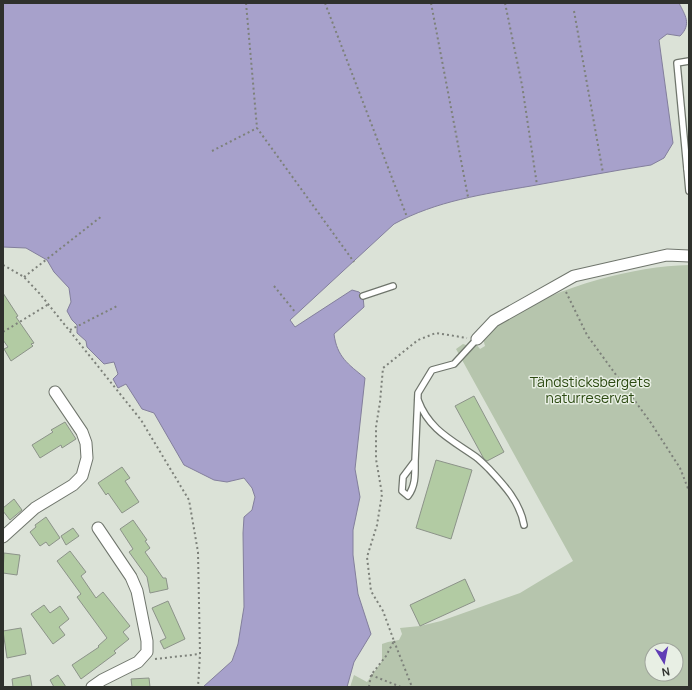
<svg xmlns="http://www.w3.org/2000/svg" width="692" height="690" font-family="Manrope,sans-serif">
<rect width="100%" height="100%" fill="#dbe2d7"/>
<!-- green -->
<path fill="#b6c5ad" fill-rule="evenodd" d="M 689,265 L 689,687 L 350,687 L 354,675 L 367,682 L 382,661 L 382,644 L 388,642 L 399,640 L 402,634 L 400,628 L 420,626 L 441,621 L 520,593 L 573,561 L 456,349 L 463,344 L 469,346 L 476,344 L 480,349 L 485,346 L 483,339 L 484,336 C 493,329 502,322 511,316 C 558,287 634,266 689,265 ZM 652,650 L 676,650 L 676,674 L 652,674 Z"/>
<!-- water -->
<path fill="#a7a1cb" stroke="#837f9c" d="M 3,3 L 679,3 C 685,15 692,24 680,36 L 667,34 L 659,40 L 673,143 L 664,158 L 651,165 C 611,171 571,179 531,186 C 484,194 436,201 394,224 L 290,320 L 295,327 L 352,290 L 359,292 L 363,296 L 364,307 L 334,334 C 337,357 348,364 365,378 L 355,469 L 360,497 L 353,530 L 353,555 L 358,594 L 371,634 L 354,662 L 347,687 L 203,687 L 232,661 L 238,644 L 244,607 L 243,533 L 244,517 L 252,510 L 255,497 L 252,488 L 244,478 L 227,482 L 214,480 L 184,465 L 154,413 L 142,409 L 126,384 L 118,388 L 113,379 L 118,374 L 114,362 L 104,364 L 87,347 L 86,341 L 77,333 L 77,325 L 72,320 L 67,311 L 71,302 L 69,288 L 54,272 L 47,260 L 26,248 L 3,247 Z"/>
<!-- building -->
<g fill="#b2cba3" stroke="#8c9389">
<path d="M 3,293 L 18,316 L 16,317 L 34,343 L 31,344 L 33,346 L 11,361 L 4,349 L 8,347 L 3,340 Z"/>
<path d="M 474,396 L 504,452 L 487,461 L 484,459 L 455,406 Z"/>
<path d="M 65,422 L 76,439 L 62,448 L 61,445 L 40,458 L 32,445 L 53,432 L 51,430 Z"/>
<path d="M 436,460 L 472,470 L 451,539 L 416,528 Z"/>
<path d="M 122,467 L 130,478 L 125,481 L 139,502 L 122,513 L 108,493 L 106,495 L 98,483 Z"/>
<path d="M 14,499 L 22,510 L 10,520 L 3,511 L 3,508 Z"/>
<path d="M 46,517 L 60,538 L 49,546 L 46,542 L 40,546 L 30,532 L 36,527 L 35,525 Z"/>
<path d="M 133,520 L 147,540 L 145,541 L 150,548 L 145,552 L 163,578 L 166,578 L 168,589 L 150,593 L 147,577 L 129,552 L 133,549 L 120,529 Z"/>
<path d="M 73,528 L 79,536 L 66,545 L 61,536 Z"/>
<path d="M 70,551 L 86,572 L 81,576 L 96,598 L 103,592 L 130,626 L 123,632 L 129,639 L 114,651 L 116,653 L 81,679 L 72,665 L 99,647 L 98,646 L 107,638 L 77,597 L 81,594 L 57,561 Z"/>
<path d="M 4,553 L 20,555 L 17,575 L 3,573 Z"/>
<path d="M 465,579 L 475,601 L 420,626 L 410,605 Z"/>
<path d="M 168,601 L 185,639 L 164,649 L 160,641 L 166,638 L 152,608 Z"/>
<path d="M 44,605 L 50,613 L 60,606 L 69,619 L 59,627 L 65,635 L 53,644 L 31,614 Z"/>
<path d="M 21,628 L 26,654 L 7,658 L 3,631 Z"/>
<path d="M 30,675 L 32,687 L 13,687 L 12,679 Z"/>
<path d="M 58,675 L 66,687 L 54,687 L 50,680 Z"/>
<path d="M 149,678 L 150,687 L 132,687 L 131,679 Z"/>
</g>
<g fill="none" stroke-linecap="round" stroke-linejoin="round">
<defs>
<g id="lane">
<path d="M 689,61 L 677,63 L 687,169 L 689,169"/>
<path d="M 687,169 L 689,191"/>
<path d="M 363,296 L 393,286"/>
<path d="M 418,400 C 429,430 452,440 476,457 C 480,460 485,465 489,469 C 504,485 520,502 524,525"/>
<path d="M 415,461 C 415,474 416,485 408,496 L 402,491 L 403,477 L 415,461 L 418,393 L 432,370 L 454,364 L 477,339"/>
</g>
<g id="street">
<path d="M 477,339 L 494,321 L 574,276 L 667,255 L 689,256"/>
<path d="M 3,537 L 35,508 L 73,485 L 82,476 L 87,458 L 86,443 L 82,432 L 55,392"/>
<path d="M 92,687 L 102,680 L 138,662 L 147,652 L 147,641 L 137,591 L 131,577 L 98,528"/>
</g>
</defs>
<!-- lane casing -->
<use href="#lane" stroke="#6f756c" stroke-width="8"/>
<!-- street casing -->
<use href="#street" stroke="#6f756c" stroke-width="13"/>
<!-- path -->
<g stroke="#7d817a" stroke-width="2" stroke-dasharray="2 3" stroke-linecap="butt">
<path d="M 246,3 L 257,128 L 354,262"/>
<path d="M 325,3 L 407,217"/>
<path d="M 431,3 L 468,197"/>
<path d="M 505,3 L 522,85 L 537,185"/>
<path d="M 574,11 L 603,173"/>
<path d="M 212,151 L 257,128"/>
<path d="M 3,265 L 24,277 L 40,294 L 141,420 L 189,500 L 198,552 L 200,654 L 198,687"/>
<path d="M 24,277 L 102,216"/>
<path d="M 274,286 L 296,313"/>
<path d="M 566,292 L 587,335 L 651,423 L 680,468 L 689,491"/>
<path d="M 70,330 L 119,305"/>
<path d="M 3,332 L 49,304"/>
<path d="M 394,641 L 412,687"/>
<path d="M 155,659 L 200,654"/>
<path d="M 371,675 L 401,687"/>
<path d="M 369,687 L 371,675 L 386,656 L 394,641 L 383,611 L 371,591 L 367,557 L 377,525 L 382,494 L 376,459 L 376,427 L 380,402 L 383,368 L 418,340 L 436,333 L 467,338"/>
</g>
<!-- lane -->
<use href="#lane" stroke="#fff" stroke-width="5.5"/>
<!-- street -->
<use href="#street" stroke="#fff" stroke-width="11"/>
</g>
<g text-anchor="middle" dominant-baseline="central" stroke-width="3" stroke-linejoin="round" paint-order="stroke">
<!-- park labels -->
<g font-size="14" fill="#2c4a12" stroke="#e8efe4">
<text x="590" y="381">Tändsticksbergets<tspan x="590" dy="16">naturreservat</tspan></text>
</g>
</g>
<!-- border -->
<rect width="692" height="690" fill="none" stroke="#2f312d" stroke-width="8"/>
<!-- north arrow -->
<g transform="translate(664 662) rotate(170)"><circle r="19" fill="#e8efe4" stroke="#9ea39b"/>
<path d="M0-3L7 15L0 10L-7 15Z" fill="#603db5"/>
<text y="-6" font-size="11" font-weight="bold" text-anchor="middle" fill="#2f312d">N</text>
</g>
</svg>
